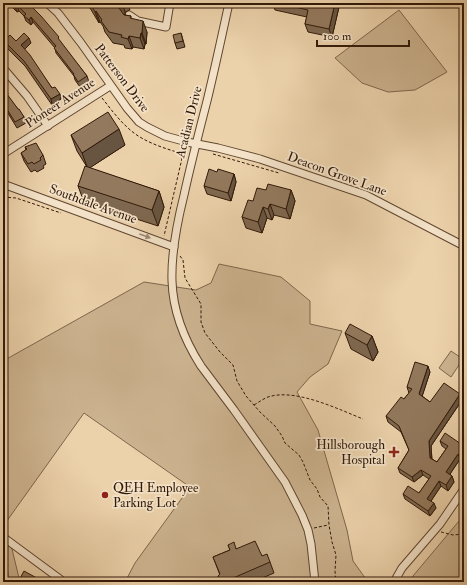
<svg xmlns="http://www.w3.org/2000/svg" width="467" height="585" font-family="'IM FELL Double Pica',serif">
<rect width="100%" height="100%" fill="#ecd2ab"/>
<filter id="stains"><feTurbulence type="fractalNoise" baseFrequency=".005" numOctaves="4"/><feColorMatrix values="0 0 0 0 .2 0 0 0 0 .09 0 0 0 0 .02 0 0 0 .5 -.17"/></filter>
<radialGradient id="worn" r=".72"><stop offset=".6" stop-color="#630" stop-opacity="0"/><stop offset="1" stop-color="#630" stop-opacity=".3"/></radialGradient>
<!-- green -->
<g fill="#ccb38f" stroke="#7f664c">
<path d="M 399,10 L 447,72 L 415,90 L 388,92 L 362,83 L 335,58 Z"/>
<path d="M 219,264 L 281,277 L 310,301 L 310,324 L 342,331 L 328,364 L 310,377 L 297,392 L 318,430 L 347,530 L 353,561 L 368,582 L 125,582 L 135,563 L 190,487 L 84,413 L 4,525 L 3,525 L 3,361 L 144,282 L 196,290 L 211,283 Z"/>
<path d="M 451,351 L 463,359 L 451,377 L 439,368 Z"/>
<path d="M 464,515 L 464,582 L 408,582 Z"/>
<path d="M 8,543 L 11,545 L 20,582 L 8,582 L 8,573 L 6,570 L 3,570 L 3,547 Z"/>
</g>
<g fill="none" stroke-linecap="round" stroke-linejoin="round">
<defs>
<g id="minor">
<path d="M 47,3 L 58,13 L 81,43 L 127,108 L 139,122 L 147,127 L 165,136 L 187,142 L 218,148 L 260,159 L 366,195 L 464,246"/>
<path d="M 229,3 C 222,35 215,68 207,101 C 199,132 191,163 184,195 C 177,223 171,252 172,281 C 173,312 185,341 201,366 L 234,410 L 285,482 L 302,515 L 308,530 L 311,544 L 315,582"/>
<path d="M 129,15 L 138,21 L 166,27 L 170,3"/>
<path d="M 3,68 L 27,96 L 48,126"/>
<path d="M 3,154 L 110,86"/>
<path d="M 3,184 L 174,247"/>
<path d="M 3,537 L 64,582"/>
<path d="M 394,582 L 402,568 L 440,524 L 464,489"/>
</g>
</defs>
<!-- minor casing -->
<use href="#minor" stroke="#604731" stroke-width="9"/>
<!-- path -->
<g stroke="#321908" stroke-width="1" stroke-dasharray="3 2" stroke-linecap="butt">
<path d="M 102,98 C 110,108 118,119 127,127 C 142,142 164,148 183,154 L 164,236"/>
<path d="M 213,154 L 279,173"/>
<path d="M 3,197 L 16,198 L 61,213"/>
<path d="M 180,256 L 183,260 L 185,278 L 201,304 L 201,322 L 205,333 L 220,352 L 233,365 L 237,381 L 246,396 L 260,412 L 275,426 L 282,436 L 285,443 L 299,455 L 303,462 L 310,480 L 317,489 L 320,497 L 328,506 L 329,525 L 332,542 L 336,555 L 335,571 L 336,582"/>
<path d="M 254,405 C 259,402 263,399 268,397 C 295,388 338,409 363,419"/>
<path d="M 314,528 L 328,525"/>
<path d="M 441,532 L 453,535 L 464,534"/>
<path d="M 452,582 L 464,574"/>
</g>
<!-- minor -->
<use href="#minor" stroke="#f3e2c8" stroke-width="7"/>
</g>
<!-- wall -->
<g fill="#7e6850" stroke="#321908">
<path d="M 10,3 L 28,3 L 60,42 L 87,76 L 89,82 L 80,87 L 75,80 L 74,76 L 56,53 L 55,48 L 33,22 L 31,25 L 26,21 L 24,16 L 19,11 L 17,12 L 12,7 Z"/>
<path d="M 89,3 L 127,3 L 130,10 L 125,12 L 125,15 L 131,16 L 131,19 L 147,32 L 146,44 L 145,44 L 144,49 L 133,47 L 132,49 L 125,48 L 124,45 L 113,43 L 105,32 L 103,26 L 100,22 L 99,23 L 90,8 Z"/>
<path d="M 272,3 L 337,3 L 339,7 L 332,37 L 308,32 L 305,24 L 307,17 L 275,10 Z"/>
<path d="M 181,33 L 185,47 L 177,49 L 175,43 Z"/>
<path d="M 4,41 L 16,41 L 31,43 L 24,49 L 52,88 L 61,99 L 52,105 L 25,66 L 5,46 Z"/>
<path d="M 3,85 L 6,89 L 8,94 L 7,95 L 24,117 L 26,123 L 17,128 L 3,105 Z"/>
<path d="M 3,128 L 7,136 L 3,139 Z"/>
<path d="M 71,135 L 125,145 L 89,168 L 159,191 L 164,207 L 158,226 L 84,202 L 78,186 L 87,167 L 77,151 Z"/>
<path d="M 25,147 L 43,155 L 46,164 L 43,166 L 44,168 L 37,172 L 35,170 L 31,172 L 24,161 L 21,153 L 26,150 Z"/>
<path d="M 234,174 L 236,182 L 231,201 L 207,194 L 204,186 Z"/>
<path d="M 266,190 L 291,190 L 295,201 L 290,219 L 274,215 L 272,220 L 267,218 L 262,233 L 246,228 L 242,217 L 253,201 Z"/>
<path d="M 345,333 L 372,336 L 378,352 L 373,361 L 351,349 Z"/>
<path d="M 430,372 L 422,396 L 430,402 L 462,400 L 431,446 L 432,459 L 437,462 L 446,449 L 442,446 L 440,441 L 464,446 L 464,462 L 460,459 L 450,474 L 452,476 L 454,482 L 448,491 L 441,486 L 431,501 L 436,508 L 430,516 L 405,499 L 403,494 L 419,493 L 429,479 L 423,475 L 414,482 L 400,473 L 398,468 L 409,450 L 401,432 L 388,422 L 386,416 L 404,399 L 409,393 L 407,387 Z"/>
<path d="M 228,545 L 236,549 L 262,556 L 270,562 L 274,573 L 253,582 L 220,582 L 218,576 L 220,575 L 213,557 L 230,550 Z"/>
</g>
<!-- shaded-wall -->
<g fill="#675541" stroke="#321908">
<path d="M 121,3 L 122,3 L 125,12 L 125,18 L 119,8 Z"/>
<path d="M 335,3 L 337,3 L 339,7 L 332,37 L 329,29 Z"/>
<path d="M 17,5 L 19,11 L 17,12 L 15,7 Z"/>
<path d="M 96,11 L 100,22 L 99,23 L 95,12 Z"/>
<path d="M 31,17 L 33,22 L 31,25 L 29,20 Z"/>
<path d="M 143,21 L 147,32 L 146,44 L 142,33 Z"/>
<path d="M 4,28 L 6,34 L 3,38 L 3,30 Z"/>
<path d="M 141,33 L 145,44 L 144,49 L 140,38 Z"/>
<path d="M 129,36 L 133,47 L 132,49 L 128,39 Z"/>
<path d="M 29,38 L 31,43 L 23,51 L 21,45 Z"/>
<path d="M 6,89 L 8,94 L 6,96 L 4,90 Z"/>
<path d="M 60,94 L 61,99 L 52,105 L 51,99 Z"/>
<path d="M 119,129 L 125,145 L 88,169 L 82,153 Z"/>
<path d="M 234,174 L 236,182 L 231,201 L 228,193 Z"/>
<path d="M 291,190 L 295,201 L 290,219 L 286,209 Z"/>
<path d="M 159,191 L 164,207 L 158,226 L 152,210 Z"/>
<path d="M 270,204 L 274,215 L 272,220 L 268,209 Z"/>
<path d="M 263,207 L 267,218 L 262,233 L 258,222 Z"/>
<path d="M 372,336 L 378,352 L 373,361 L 367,345 Z"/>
<path d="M 428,366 L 430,372 L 421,400 L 419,394 Z"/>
<path d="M 460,394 L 462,400 L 431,446 L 432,463 L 430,458 L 429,441 Z"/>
<path d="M 458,454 L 460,459 L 448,477 L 446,472 Z"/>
<path d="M 421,470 L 423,475 L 414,482 L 412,477 Z"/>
<path d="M 452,476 L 454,482 L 448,491 L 446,485 Z"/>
<path d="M 439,481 L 441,486 L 429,504 L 427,499 Z"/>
<path d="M 434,503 L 436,508 L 430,516 L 428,511 Z"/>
</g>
<!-- building -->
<g fill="#93795d" stroke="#321908">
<path d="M 11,3 L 28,3 L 41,16 L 59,37 L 58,38 L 87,76 L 78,82 L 73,74 L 74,74 L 54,48 L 56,46 L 31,17 L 29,20 L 24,16 L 26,14 L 17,5 L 15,7 Z"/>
<path d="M 90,3 L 121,3 L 121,7 L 119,8 L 124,15 L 131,16 L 130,18 L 143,21 L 142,33 L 141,33 L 140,38 L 129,36 L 128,39 L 121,37 L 122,35 L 109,32 L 101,21 L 102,20 L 96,11 L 95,12 Z"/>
<path d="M 277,3 L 335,3 L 329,29 L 305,24 L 308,10 Z"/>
<path d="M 24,33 L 29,38 L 21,45 L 30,55 L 52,88 L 55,87 L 60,94 L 51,99 L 24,61 L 4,41 L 10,35 L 16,41 Z"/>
<path d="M 181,33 L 183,41 L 175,43 L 173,35 Z"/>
<path d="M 3,85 L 6,89 L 4,90 L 18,109 L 19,109 L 24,117 L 15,122 L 3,103 Z"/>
<path d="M 108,112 L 119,129 L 82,153 L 71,135 Z"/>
<path d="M 36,143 L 43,155 L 40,158 L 41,160 L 34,164 L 32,162 L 28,164 L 21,153 L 27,149 L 25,147 Z"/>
<path d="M 85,166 L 159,191 L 152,210 L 78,186 Z"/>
<path d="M 209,169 L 217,172 L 218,169 L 234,174 L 228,193 L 204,186 Z"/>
<path d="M 268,184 L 291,190 L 286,209 L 270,204 L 268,209 L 263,207 L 258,222 L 242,217 L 248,200 L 253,201 L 257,188 L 266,190 Z"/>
<path d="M 350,324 L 372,336 L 367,345 L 345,333 Z"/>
<path d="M 415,362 L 428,366 L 419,394 L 430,402 L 444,383 L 460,394 L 429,441 L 430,458 L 437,462 L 448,446 L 440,441 L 445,433 L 464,446 L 464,458 L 458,454 L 446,472 L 452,476 L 446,485 L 439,481 L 427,499 L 434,503 L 428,511 L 403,494 L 408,486 L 419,493 L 431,476 L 421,470 L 412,477 L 398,468 L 409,450 L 399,426 L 386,416 L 401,397 L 404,399 L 412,389 L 407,387 Z"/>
<path d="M 255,541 L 262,556 L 267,554 L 270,562 L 224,582 L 221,582 L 218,576 L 220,574 L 213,557 L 230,550 L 228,545 L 234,542 L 236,549 Z"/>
<path d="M 24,571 L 44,582 L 18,582 Z"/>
</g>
<!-- one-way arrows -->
<defs><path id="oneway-solid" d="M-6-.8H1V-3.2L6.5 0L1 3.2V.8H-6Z"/></defs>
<use fill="#9c8872" href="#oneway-solid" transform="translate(145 236) rotate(20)"/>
<!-- markers -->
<g fill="#8f2418" stroke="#f3e2c8" stroke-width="1.5">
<path d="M392 446h4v4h4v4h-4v4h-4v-4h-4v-4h4z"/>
<circle cx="105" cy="495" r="4"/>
</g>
<g text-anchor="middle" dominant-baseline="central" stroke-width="3.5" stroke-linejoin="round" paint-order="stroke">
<!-- street labels -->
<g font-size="13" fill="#321908" stroke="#f3e2c8">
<text transform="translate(122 78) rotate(53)">Patterson Drive</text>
<text transform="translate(60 103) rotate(-33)">Pioneer Avenue</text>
<text transform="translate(189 122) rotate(-76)">Acadian Drive</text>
<text transform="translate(337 174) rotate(20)">Deacon Grove Lane</text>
<text transform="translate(93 204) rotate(20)">Southdale Avenue</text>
</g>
<!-- poi labels -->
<g font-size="13" fill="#321908" stroke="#f3e2c8" text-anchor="end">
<text x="385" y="445">Hillsborough<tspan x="385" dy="15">Hospital</tspan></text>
<text x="113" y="488" text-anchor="start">QEH Employee<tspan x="113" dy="15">Parking Lot</tspan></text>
</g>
</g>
<!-- margin -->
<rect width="467" height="585" fill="none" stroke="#ecd2ab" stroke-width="16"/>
<rect x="4" y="4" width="459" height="577" fill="none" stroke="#321908" stroke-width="2"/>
<rect x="8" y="8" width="451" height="569" fill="none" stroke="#321908"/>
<!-- scale -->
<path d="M317 40v6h92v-6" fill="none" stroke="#321908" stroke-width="2"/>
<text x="323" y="40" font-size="12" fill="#321908" stroke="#f3e2c8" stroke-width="3" paint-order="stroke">100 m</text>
<rect width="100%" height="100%" filter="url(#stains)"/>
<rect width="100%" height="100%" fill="url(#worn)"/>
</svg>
